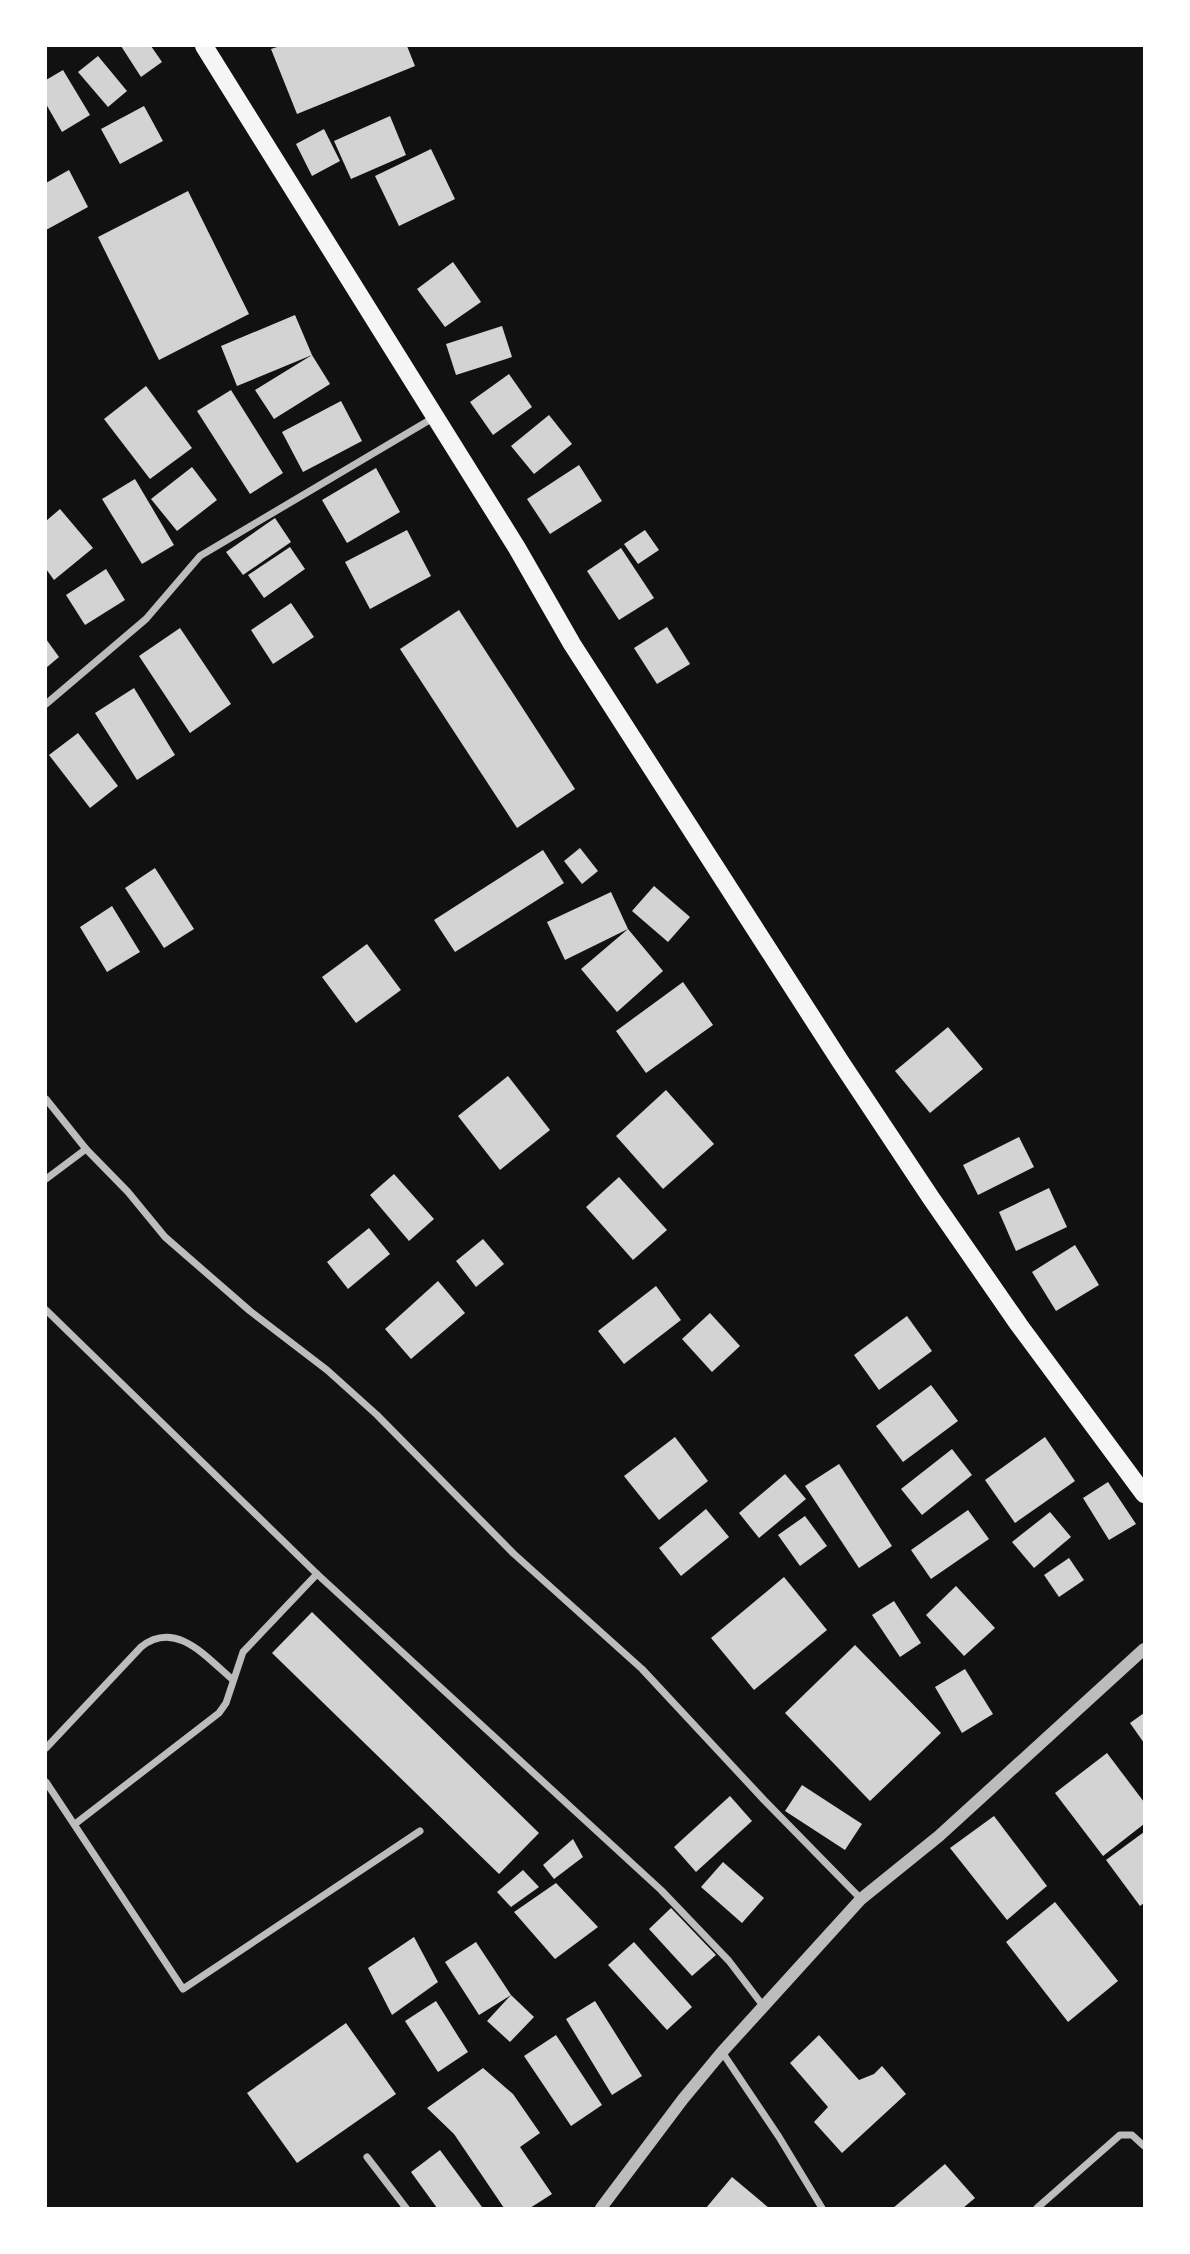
<svg xmlns="http://www.w3.org/2000/svg" width="1190" height="2254" font-family="'Open Sans',sans-serif">
<rect width="100%" height="100%" fill="#111"/>
<!-- building -->
<g fill="#d3d3d3">
<path d="M 121,46 L 151,46 L 162,62 L 141,77 Z"/>
<path d="M 280,46 L 407,46 L 415,66 L 297,114 L 271,49 Z"/>
<path d="M 98,56 L 127,91 L 108,107 L 78,72 Z"/>
<path d="M 63,70 L 90,115 L 62,132 L 46,104 L 46,80 Z"/>
<path d="M 144,106 L 163,141 L 120,164 L 101,129 Z"/>
<path d="M 390,116 L 406,155 L 351,179 L 334,141 Z"/>
<path d="M 324,129 L 340,161 L 312,176 L 296,144 Z"/>
<path d="M 431,149 L 455,199 L 399,226 L 375,176 Z"/>
<path d="M 69,170 L 88,207 L 46,230 L 46,183 Z"/>
<path d="M 188,191 L 249,314 L 159,360 L 98,237 Z"/>
<path d="M 453,262 L 481,302 L 445,327 L 417,289 Z"/>
<path d="M 295,315 L 312,355 L 330,384 L 274,419 L 255,390 L 312,355 L 237,386 L 221,346 Z"/>
<path d="M 502,326 L 512,357 L 456,375 L 446,344 Z"/>
<path d="M 509,374 L 532,407 L 493,435 L 470,402 Z"/>
<path d="M 146,386 L 192,448 L 150,479 L 104,419 Z"/>
<path d="M 231,390 L 283,473 L 250,494 L 197,411 Z"/>
<path d="M 341,401 L 362,441 L 303,472 L 282,432 Z"/>
<path d="M 549,415 L 572,444 L 534,474 L 511,446 Z"/>
<path d="M 579,465 L 602,501 L 550,534 L 527,499 Z"/>
<path d="M 192,467 L 217,500 L 177,531 L 151,499 Z"/>
<path d="M 376,468 L 400,512 L 347,543 L 322,500 Z"/>
<path d="M 135,479 L 174,545 L 142,564 L 102,499 Z"/>
<path d="M 60,509 L 93,548 L 54,580 L 46,569 L 46,521 Z"/>
<path d="M 275,518 L 291,542 L 243,575 L 226,552 Z"/>
<path d="M 407,530 L 431,576 L 370,609 L 345,562 Z"/>
<path d="M 645,530 L 659,550 L 638,564 L 624,544 Z"/>
<path d="M 290,547 L 305,569 L 264,598 L 248,575 Z"/>
<path d="M 621,548 L 654,598 L 619,620 L 587,571 Z"/>
<path d="M 106,569 L 125,600 L 85,625 L 66,595 Z"/>
<path d="M 291,603 L 314,637 L 273,664 L 251,630 Z"/>
<path d="M 459,610 L 575,789 L 517,828 L 400,649 Z"/>
<path d="M 667,627 L 690,664 L 657,684 L 634,648 Z"/>
<path d="M 180,628 L 231,704 L 190,733 L 139,656 Z"/>
<path d="M 46,639 L 59,657 L 46,668 Z"/>
<path d="M 134,688 L 175,755 L 137,780 L 95,713 Z"/>
<path d="M 78,733 L 118,786 L 90,808 L 49,755 Z"/>
<path d="M 580,848 L 598,871 L 582,884 L 564,861 Z"/>
<path d="M 543,850 L 564,883 L 455,952 L 434,920 Z"/>
<path d="M 155,868 L 194,929 L 164,948 L 125,888 Z"/>
<path d="M 654,886 L 690,917 L 668,942 L 632,911 Z"/>
<path d="M 611,892 L 628,929 L 663,971 L 617,1012 L 581,969 L 628,929 L 565,960 L 547,922 Z"/>
<path d="M 112,906 L 140,952 L 107,972 L 80,927 Z"/>
<path d="M 367,944 L 401,990 L 356,1023 L 322,977 Z"/>
<path d="M 683,982 L 713,1025 L 646,1073 L 616,1031 Z"/>
<path d="M 948,1027 L 983,1069 L 930,1113 L 895,1071 Z"/>
<path d="M 508,1076 L 550,1130 L 500,1170 L 458,1116 Z"/>
<path d="M 666,1090 L 714,1144 L 663,1189 L 616,1136 Z"/>
<path d="M 1019,1137 L 1034,1167 L 978,1195 L 963,1165 Z"/>
<path d="M 394,1174 L 434,1219 L 409,1241 L 370,1195 Z"/>
<path d="M 619,1177 L 667,1230 L 633,1260 L 586,1207 Z"/>
<path d="M 1049,1188 L 1067,1227 L 1016,1251 L 999,1212 Z"/>
<path d="M 369,1228 L 390,1254 L 348,1289 L 327,1262 Z"/>
<path d="M 483,1239 L 504,1264 L 476,1287 L 456,1261 Z"/>
<path d="M 1075,1245 L 1099,1285 L 1056,1311 L 1032,1272 Z"/>
<path d="M 438,1281 L 465,1313 L 411,1359 L 385,1329 Z"/>
<path d="M 656,1286 L 681,1320 L 624,1364 L 598,1331 Z"/>
<path d="M 710,1313 L 740,1346 L 712,1372 L 682,1339 Z"/>
<path d="M 907,1316 L 932,1351 L 879,1390 L 854,1355 Z"/>
<path d="M 931,1385 L 958,1421 L 903,1462 L 876,1426 Z"/>
<path d="M 675,1437 L 708,1481 L 659,1520 L 624,1476 Z"/>
<path d="M 1045,1437 L 1075,1481 L 1015,1523 L 985,1480 Z"/>
<path d="M 952,1449 L 972,1475 L 922,1515 L 901,1489 Z"/>
<path d="M 839,1464 L 892,1546 L 859,1568 L 805,1486 Z"/>
<path d="M 785,1474 L 806,1499 L 759,1538 L 739,1513 Z"/>
<path d="M 1108,1482 L 1136,1524 L 1109,1540 L 1083,1498 Z"/>
<path d="M 706,1509 L 729,1537 L 681,1576 L 659,1548 Z"/>
<path d="M 968,1510 L 989,1539 L 931,1579 L 911,1550 Z"/>
<path d="M 1050,1512 L 1071,1537 L 1034,1568 L 1012,1542 Z"/>
<path d="M 805,1516 L 827,1546 L 800,1566 L 778,1535 Z"/>
<path d="M 1069,1558 L 1084,1580 L 1059,1597 L 1044,1575 Z"/>
<path d="M 784,1577 L 827,1630 L 754,1690 L 711,1638 Z"/>
<path d="M 956,1586 L 995,1628 L 964,1656 L 926,1615 Z"/>
<path d="M 894,1601 L 921,1643 L 900,1657 L 872,1615 Z"/>
<path d="M 312,1612 L 539,1833 L 499,1874 L 272,1653 Z"/>
<path d="M 855,1645 L 941,1733 L 870,1801 L 785,1713 Z"/>
<path d="M 965,1669 L 993,1714 L 962,1733 L 935,1687 Z"/>
<path d="M 1144,1713 L 1144,1743 L 1130,1723 Z"/>
<path d="M 1107,1753 L 1144,1802 L 1144,1824 L 1103,1856 L 1055,1793 Z"/>
<path d="M 802,1785 L 862,1824 L 845,1850 L 785,1811 Z"/>
<path d="M 730,1796 L 752,1821 L 696,1872 L 674,1847 Z"/>
<path d="M 994,1816 L 1047,1886 L 1007,1920 L 950,1848 Z"/>
<path d="M 1144,1832 L 1144,1903 L 1140,1906 L 1106,1860 Z"/>
<path d="M 573,1839 L 583,1857 L 554,1879 L 543,1865 Z"/>
<path d="M 723,1862 L 764,1898 L 742,1923 L 701,1887 Z"/>
<path d="M 523,1870 L 539,1887 L 511,1907 L 497,1892 Z"/>
<path d="M 556,1883 L 598,1927 L 555,1959 L 514,1912 Z"/>
<path d="M 1055,1902 L 1118,1981 L 1068,2022 L 1006,1942 Z"/>
<path d="M 671,1908 L 716,1955 L 692,1976 L 649,1929 Z"/>
<path d="M 414,1937 L 438,1982 L 392,2015 L 368,1968 Z"/>
<path d="M 476,1942 L 511,1995 L 479,2015 L 445,1962 Z"/>
<path d="M 634,1942 L 692,2007 L 667,2030 L 608,1965 Z"/>
<path d="M 511,1995 L 534,2017 L 510,2042 L 487,2021 Z"/>
<path d="M 436,2001 L 468,2052 L 438,2072 L 405,2021 Z"/>
<path d="M 595,2001 L 642,2076 L 612,2095 L 566,2019 Z"/>
<path d="M 346,2023 L 396,2094 L 297,2163 L 247,2093 Z"/>
<path d="M 556,2035 L 602,2105 L 571,2126 L 524,2056 Z"/>
<path d="M 819,2035 L 859,2080 L 874,2074 L 882,2066 L 906,2094 L 842,2153 L 814,2122 L 828,2107 L 790,2063 Z"/>
<path d="M 483,2068 L 513,2094 L 540,2133 L 520,2147 L 552,2194 L 530,2208 L 504,2208 L 454,2134 L 427,2108 Z"/>
<path d="M 440,2150 L 482,2207 L 481,2208 L 437,2208 L 411,2172 Z"/>
<path d="M 945,2164 L 975,2198 L 963,2208 L 893,2208 Z"/>
<path d="M 732,2177 L 769,2208 L 706,2208 Z"/>
</g>
<g fill="none" stroke-linecap="round" stroke-linejoin="round">
<!-- minor -->
<g stroke="#bcbcbc" stroke-width="7">
<path d="M 46,704 L 146,619 L 200,556 L 433,418"/>
<path d="M 46,1099 L 86,1149 L 128,1192 L 165,1237 L 250,1311 L 327,1370 L 377,1415 L 514,1554 L 642,1669 L 764,1800 L 861,1899"/>
<path d="M 46,1179 L 86,1149"/>
<path d="M 46,1310 L 317,1574 L 661,1890 L 729,1961 L 764,2007"/>
<path d="M 46,1748 L 141,1647 C 176,1619 207,1658 233,1680"/>
<path d="M 46,1782 L 183,1989 L 420,1831"/>
<path d="M 75,1824 L 219,1713 L 226,1703 L 243,1652 L 317,1574"/>
<path d="M 722,2052 L 779,2137 L 822,2208"/>
<path d="M 367,2157 L 406,2208"/>
<path d="M 1037,2208 L 1120,2135 L 1132,2135 L 1144,2146"/>
</g>
<!-- tertiary -->
<path stroke="#bcbcbc" stroke-width="12" d="M 601,2208 L 683,2099 L 722,2052 L 861,1899 L 939,1836 L 1144,1649"/>
<!-- primary -->
<path stroke="#f5f5f5" stroke-width="18" d="M 204,46 L 517,548 L 572,644 L 840,1061 L 931,1198 L 1019,1325 L 1144,1494"/>
</g>
<!-- border -->
<rect width="1190" height="2254" fill="none" stroke="#ffffff" stroke-width="94"/>
</svg>
